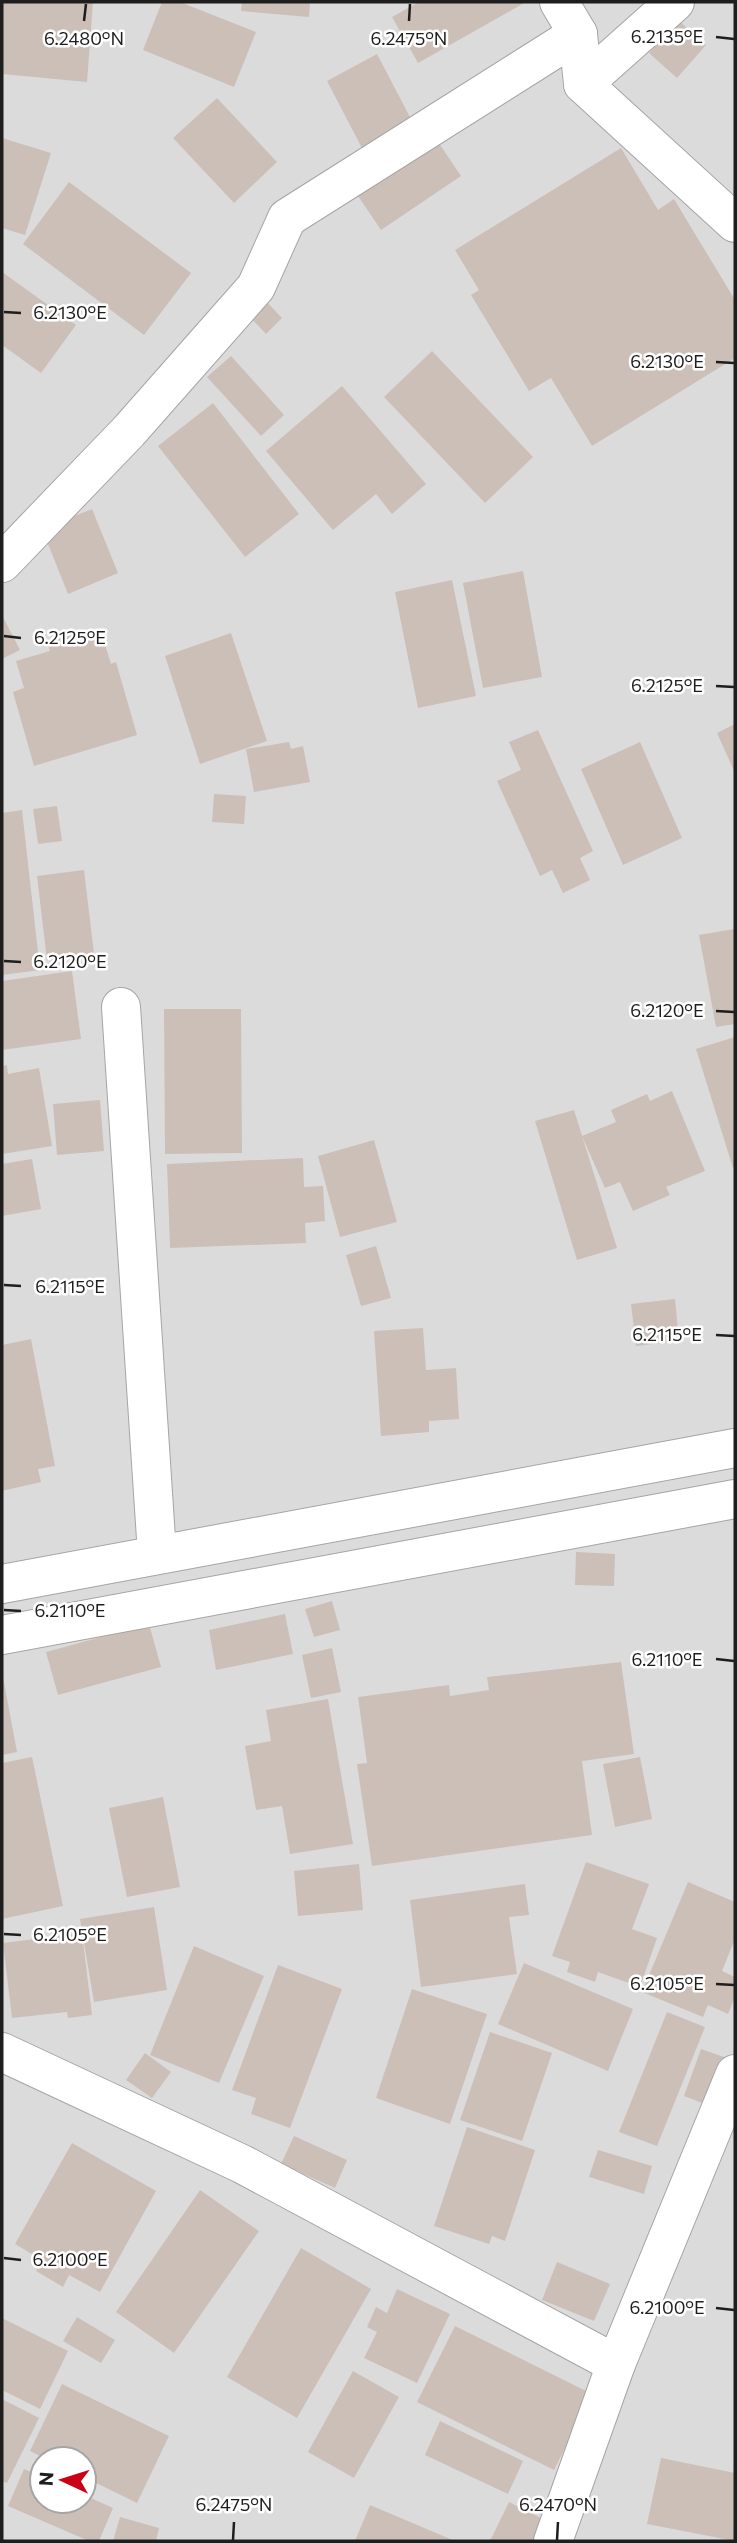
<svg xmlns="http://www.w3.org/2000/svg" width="737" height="2543" font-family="Commissioner,sans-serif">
<rect width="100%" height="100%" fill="#f0eae3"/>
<!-- residential -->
<path fill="#dcdbdb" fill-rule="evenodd" d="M 2,2 L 735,2 L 735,2541 L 2,2541 ZM 42,2459 L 84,2459 L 84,2501 L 42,2501 Z"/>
<!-- building -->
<g fill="#ccbfb8">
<path d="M 2,2 L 93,2 L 87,82 L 2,74 Z"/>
<path d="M 162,2 L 180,2 L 256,32 L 234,87 L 143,50 Z"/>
<path d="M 242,2 L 310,2 L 309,17 L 241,11 Z"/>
<path d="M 419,2 L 526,2 L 418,63 L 392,17 Z"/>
<path d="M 678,20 L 706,45 L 677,78 L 649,53 Z"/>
<path d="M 377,54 L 412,121 L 362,148 L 327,81 Z"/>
<path d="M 217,98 L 277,162 L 234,203 L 173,138 Z"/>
<path d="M 430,130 L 461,176 L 381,230 L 350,184 Z"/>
<path d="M 2,138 L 51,153 L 25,235 L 2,228 Z"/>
<path d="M 621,148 L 658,210 L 674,199 L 735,300 L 735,358 L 592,446 L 551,378 L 529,391 L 471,295 L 479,290 L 455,250 Z"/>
<path d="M 69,182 L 191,273 L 144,335 L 23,244 Z"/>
<path d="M 2,272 L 76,325 L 41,373 L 2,345 Z"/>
<path d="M 265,300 L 282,318 L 266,334 L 249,316 Z"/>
<path d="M 432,351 L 533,457 L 485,503 L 384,397 Z"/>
<path d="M 231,356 L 284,415 L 261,436 L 207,377 Z"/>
<path d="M 342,386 L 426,484 L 392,514 L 376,494 L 333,530 L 266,451 Z"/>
<path d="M 213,403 L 299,514 L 245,557 L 158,446 Z"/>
<path d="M 92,509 L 118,573 L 68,594 L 42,529 Z"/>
<path d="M 523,571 L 542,677 L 483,688 L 463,583 Z"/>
<path d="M 452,580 L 476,696 L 418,708 L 395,592 Z"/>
<path d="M 2,615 L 20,650 L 2,659 Z"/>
<path d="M 78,633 L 80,642 L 102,635 L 111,664 L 116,662 L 137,735 L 34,766 L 13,692 L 24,688 L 16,661 L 50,651 L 47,642 Z"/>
<path d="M 231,633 L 267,741 L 200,764 L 165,656 Z"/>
<path d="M 735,724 L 735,773 L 717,733 Z"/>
<path d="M 538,730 L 593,851 L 580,858 L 590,880 L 563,893 L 552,870 L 540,876 L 497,781 L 521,770 L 509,742 Z"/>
<path d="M 289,742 L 291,749 L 303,746 L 310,782 L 254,792 L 246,749 Z"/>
<path d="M 640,742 L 682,838 L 623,865 L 581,769 Z"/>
<path d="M 214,794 L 246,796 L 244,824 L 212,822 Z"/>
<path d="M 57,806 L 62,841 L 38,844 L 33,809 Z"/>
<path d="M 22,810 L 40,970 L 2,975 L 2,813 Z"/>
<path d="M 84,870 L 94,954 L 47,960 L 37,876 Z"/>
<path d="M 734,929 L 735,1024 L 716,1027 L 699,935 Z"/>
<path d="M 72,971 L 81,1039 L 2,1050 L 2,981 Z"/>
<path d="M 164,1009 L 241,1009 L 242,1153 L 165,1154 Z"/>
<path d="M 735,1037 L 735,1167 L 733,1168 L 696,1049 Z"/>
<path d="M 7,1065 L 8,1074 L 39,1068 L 52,1146 L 2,1154 L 2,1066 Z"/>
<path d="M 672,1091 L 705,1171 L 666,1187 L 670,1195 L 633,1211 L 620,1182 L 605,1188 L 582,1136 L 616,1122 L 611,1110 L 647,1094 L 650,1101 Z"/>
<path d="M 100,1100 L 104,1151 L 57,1155 L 53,1104 Z"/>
<path d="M 574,1110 L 617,1248 L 577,1260 L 535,1121 Z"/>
<path d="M 374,1140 L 397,1222 L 340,1237 L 318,1156 Z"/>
<path d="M 303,1158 L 304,1187 L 323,1186 L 325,1221 L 305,1223 L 306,1243 L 170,1248 L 167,1164 Z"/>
<path d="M 32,1159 L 41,1209 L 2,1216 L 2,1164 Z"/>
<path d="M 376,1246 L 391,1298 L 361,1306 L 346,1255 Z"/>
<path d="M 675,1299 L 679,1341 L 636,1346 L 631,1304 Z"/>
<path d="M 423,1328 L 426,1370 L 456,1368 L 459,1419 L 429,1421 L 429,1432 L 381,1436 L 374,1331 Z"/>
<path d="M 31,1339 L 55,1466 L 38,1469 L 41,1482 L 2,1491 L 2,1345 Z"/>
<path d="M 576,1552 L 615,1554 L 614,1586 L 575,1585 Z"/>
<path d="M 332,1601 L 340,1630 L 314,1637 L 305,1609 Z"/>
<path d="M 285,1614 L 293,1654 L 216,1670 L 209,1630 Z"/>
<path d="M 149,1624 L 161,1667 L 58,1695 L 46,1652 Z"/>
<path d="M 332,1648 L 341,1692 L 311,1698 L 302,1655 Z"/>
<path d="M 621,1662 L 634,1754 L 582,1761 L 592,1835 L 372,1866 L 357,1764 L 367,1763 L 358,1697 L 449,1685 L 450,1696 L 489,1690 L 487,1677 Z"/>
<path d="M 3,1677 L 17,1752 L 2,1755 L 2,1678 Z"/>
<path d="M 328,1699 L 353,1844 L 290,1854 L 282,1806 L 256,1810 L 245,1746 L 271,1741 L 266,1710 Z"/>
<path d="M 32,1757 L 63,1906 L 2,1919 L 2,1763 Z"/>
<path d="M 640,1757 L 652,1819 L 615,1827 L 603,1764 Z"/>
<path d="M 163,1797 L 180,1887 L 127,1897 L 109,1808 Z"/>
<path d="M 586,1862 L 649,1884 L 632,1929 L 657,1938 L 640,1987 L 598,1972 L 595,1982 L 567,1972 L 570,1962 L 552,1956 Z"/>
<path d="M 359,1864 L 363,1910 L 298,1916 L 294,1871 Z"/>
<path d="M 688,1882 L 735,1902 L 735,1939 L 722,1971 L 735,1977 L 735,1996 L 728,2014 L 708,2005 L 703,2017 L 642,1992 Z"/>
<path d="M 525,1884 L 529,1915 L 509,1917 L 517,1974 L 421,1987 L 410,1900 Z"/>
<path d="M 154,1907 L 167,1990 L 94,2002 L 80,1919 Z"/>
<path d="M 82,1933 L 92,2015 L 68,2018 L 67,2012 L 12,2018 L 3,1943 Z"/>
<path d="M 194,1946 L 264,1976 L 219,2083 L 150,2055 Z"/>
<path d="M 524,1963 L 633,2009 L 608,2071 L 498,2024 Z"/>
<path d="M 278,1965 L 342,1989 L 290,2128 L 251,2114 L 256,2098 L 232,2090 Z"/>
<path d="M 412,1989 L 487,2014 L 450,2124 L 376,2098 Z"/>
<path d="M 667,2012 L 705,2027 L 657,2146 L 619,2132 Z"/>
<path d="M 490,2032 L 552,2053 L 522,2141 L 460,2120 Z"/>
<path d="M 701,2049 L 735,2061 L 705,2104 L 684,2096 Z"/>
<path d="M 145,2053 L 171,2072 L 152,2098 L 126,2080 Z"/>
<path d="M 467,2127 L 535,2150 L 505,2241 L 492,2236 L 489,2244 L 434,2226 Z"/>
<path d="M 294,2136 L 347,2160 L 335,2188 L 281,2164 Z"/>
<path d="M 72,2143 L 156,2191 L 100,2292 L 69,2275 L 63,2287 L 36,2271 L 42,2260 L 15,2244 Z"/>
<path d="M 598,2150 L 652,2166 L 644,2194 L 589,2177 Z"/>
<path d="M 200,2190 L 259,2231 L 174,2353 L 116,2312 Z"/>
<path d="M 301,2248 L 371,2289 L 297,2418 L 227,2377 Z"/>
<path d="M 557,2262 L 610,2284 L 594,2321 L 542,2300 Z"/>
<path d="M 397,2289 L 450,2314 L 417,2383 L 364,2358 L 377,2332 L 367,2327 L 376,2307 L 387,2313 Z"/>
<path d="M 77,2317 L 115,2340 L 101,2363 L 63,2341 Z"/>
<path d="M 2,2318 L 68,2351 L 40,2409 L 2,2390 Z"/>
<path d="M 455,2326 L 592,2394 L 554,2470 L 417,2402 Z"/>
<path d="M 353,2371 L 399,2397 L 354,2478 L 308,2452 Z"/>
<path d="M 62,2384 L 169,2436 L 137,2503 L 84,2477 L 84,2459 L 46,2459 L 30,2451 Z"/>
<path d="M 2,2399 L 39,2418 L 7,2483 L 2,2481 Z"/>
<path d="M 440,2421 L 523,2461 L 508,2494 L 425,2455 Z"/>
<path d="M 661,2458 L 735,2473 L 735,2541 L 647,2524 Z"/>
<path d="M 24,2469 L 42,2477 L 42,2501 L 84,2501 L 84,2495 L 113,2508 L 99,2541 L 89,2541 L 8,2506 Z"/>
<path d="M 509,2502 L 549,2522 L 539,2541 L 490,2541 Z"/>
<path d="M 370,2505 L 455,2541 L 355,2541 Z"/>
<path d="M 120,2517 L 159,2528 L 156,2541 L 113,2541 Z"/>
</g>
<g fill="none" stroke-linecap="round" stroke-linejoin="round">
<defs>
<g id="minor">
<path d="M 559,2 L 578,34 L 583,84 L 735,223"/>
<path d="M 583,84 L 675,2"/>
<path d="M 2,563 L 129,431 L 256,287 L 287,218 L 578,34"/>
<path d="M 121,1007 L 157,1554"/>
<path d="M 2,1584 L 735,1448"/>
<path d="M 2,1635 L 735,1499"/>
<path d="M 2,2052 L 242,2164 L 616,2364"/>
<path d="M 553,2541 L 616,2364 L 735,2074"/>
</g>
</defs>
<!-- minor casing -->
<use href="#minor" stroke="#a5a5a5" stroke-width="40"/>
<!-- minor -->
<use href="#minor" stroke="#fff" stroke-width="38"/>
</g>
<!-- ticks -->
<path fill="none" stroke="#1e1e1e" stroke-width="2.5" d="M 84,21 L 86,4M 409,21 L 410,4M 716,37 L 734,39M 4,312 L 21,313M 716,362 L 734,363M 4,636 L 21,638M 716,686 L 734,687M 4,961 L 21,962M 716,1011 L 734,1012M 4,1285 L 21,1286M 716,1335 L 734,1336M 4,1610 L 21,1611M 716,1659 L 734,1661M 4,1934 L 21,1935M 716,1984 L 734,1985M 4,2258 L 21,2260M 716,2308 L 734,2310M 233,2540 L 234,2522M 557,2540 L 558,2522"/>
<g font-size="18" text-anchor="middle" fill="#1e1e1e" stroke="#fff" stroke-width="5" stroke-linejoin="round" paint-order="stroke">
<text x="667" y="43">6.2135°E</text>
<text x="84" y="45">6.2480°N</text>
<text x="409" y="45">6.2475°N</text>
<text x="70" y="319">6.2130°E</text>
<text x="667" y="368">6.2130°E</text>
<text x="70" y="644">6.2125°E</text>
<text x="667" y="692">6.2125°E</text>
<text x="70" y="968">6.2120°E</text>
<text x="667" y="1017">6.2120°E</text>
<text x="70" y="1293">6.2115°E</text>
<text x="667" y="1341">6.2115°E</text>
<text x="70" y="1617">6.2110°E</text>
<text x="667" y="1666">6.2110°E</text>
<text x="70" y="1941">6.2105°E</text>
<text x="667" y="1990">6.2105°E</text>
<text x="70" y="2266">6.2100°E</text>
<text x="667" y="2314">6.2100°E</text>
<text x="234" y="2511">6.2475°N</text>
<text x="558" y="2511">6.2470°N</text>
</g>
<!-- border -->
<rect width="737" height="2543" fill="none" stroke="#1e1e1e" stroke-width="7"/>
<!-- north arrow -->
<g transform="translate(63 2480) rotate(274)"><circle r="33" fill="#ffffff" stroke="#a5a5a5" stroke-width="2"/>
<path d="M0-5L12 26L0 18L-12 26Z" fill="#cc0017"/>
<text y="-10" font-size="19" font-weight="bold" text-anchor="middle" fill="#1e1e1e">N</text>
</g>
</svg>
